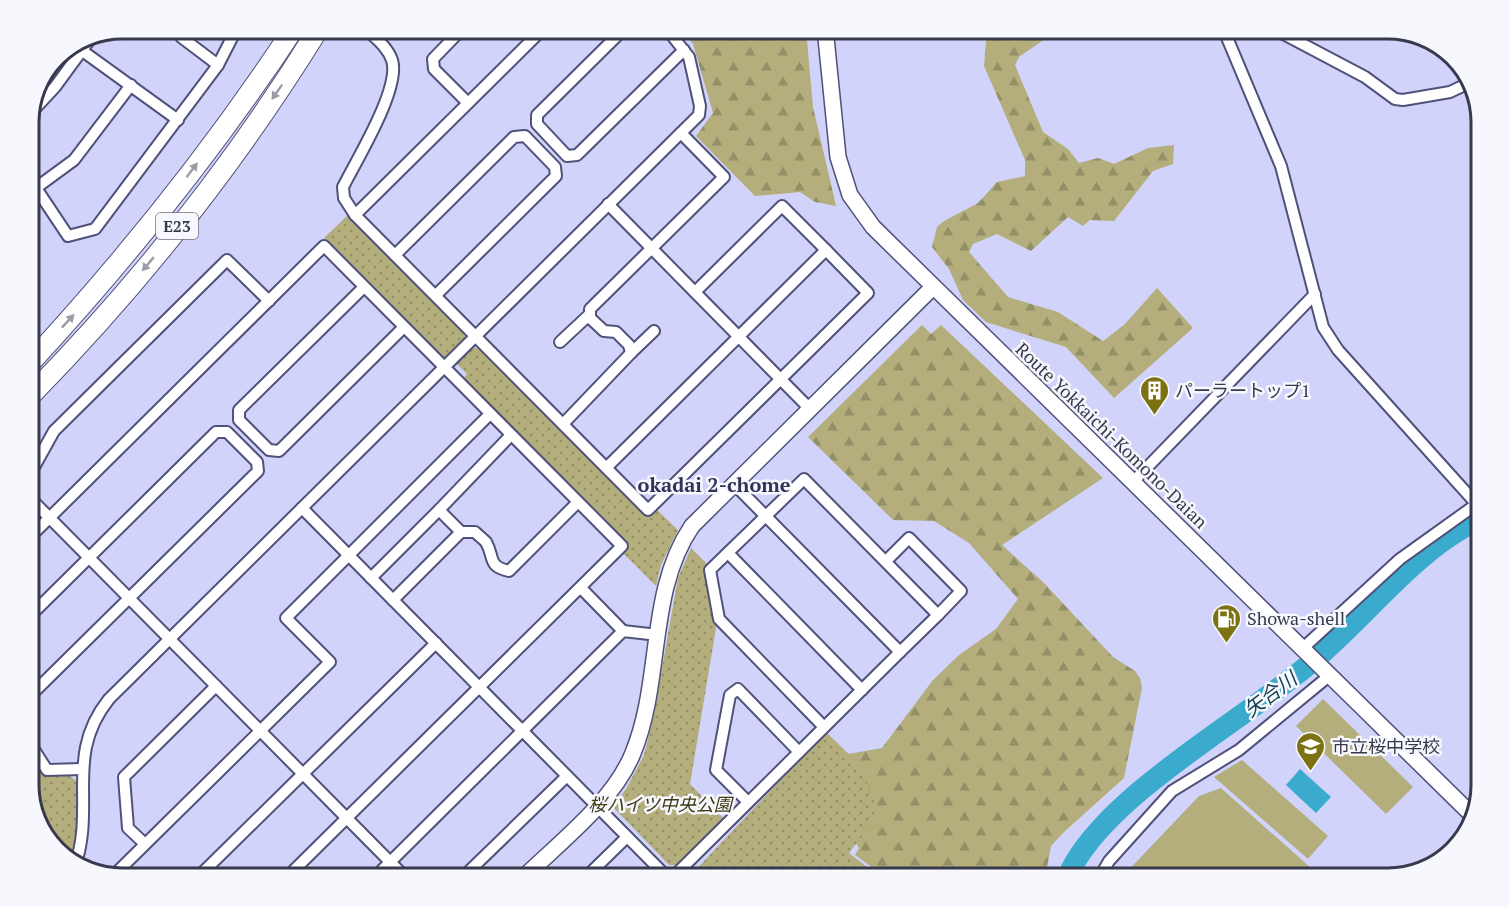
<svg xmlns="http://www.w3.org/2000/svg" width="1510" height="907" font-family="'PT Serif','Noto Sans JP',serif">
<defs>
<pattern id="forest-firs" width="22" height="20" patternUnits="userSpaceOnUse" patternTransform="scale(1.5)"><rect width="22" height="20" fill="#b3ae7b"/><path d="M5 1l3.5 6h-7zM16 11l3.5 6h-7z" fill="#938f67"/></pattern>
<pattern id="park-dots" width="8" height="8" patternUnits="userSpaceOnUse" patternTransform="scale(1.5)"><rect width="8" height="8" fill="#b3ae7b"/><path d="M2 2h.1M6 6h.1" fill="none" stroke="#938f67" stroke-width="1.8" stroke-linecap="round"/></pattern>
</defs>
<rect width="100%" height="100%" fill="#d1d3fb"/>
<!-- forest -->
<g fill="url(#forest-firs)">
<path d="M 680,29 L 806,29 L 813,107 L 836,206 L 815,202 L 800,192 L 755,196 L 696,136 L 713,113 L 693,44 Z"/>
<path d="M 987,29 L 1059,29 L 1019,57 L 1015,65 L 1043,132 L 1068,149 L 1079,163 L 1098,158 L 1114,164 L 1148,148 L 1174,145 L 1173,164 L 1153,171 L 1114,221 L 1090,220 L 1083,226 L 1068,217 L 1031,251 L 997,234 L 973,244 L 969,252 L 1008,297 L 1058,312 L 1103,341 L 1125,324 L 1157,288 L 1193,328 L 1114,398 L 1066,347 L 986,322 L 963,300 L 949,269 L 932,247 L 937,227 L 944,221 L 978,203 L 997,182 L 1025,176 L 1025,160 L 984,66 Z"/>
<path d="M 922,325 L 931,334 L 941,325 L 1103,478 L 1002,545 L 1044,583 L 1113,657 L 1135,671 L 1140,678 L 1142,688 L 1124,778 L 1064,832 L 1051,846 L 1045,878 L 887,878 L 855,855 L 859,848 L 837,808 L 837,756 L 882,748 L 933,680 L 959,655 L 996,629 L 1018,599 L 969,543 L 934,521 L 893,520 L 808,437 Z"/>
</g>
<!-- park -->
<g fill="url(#park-dots)">
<path d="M 348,215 L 464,332 L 465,338 L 443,360 L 324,238 Z"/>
<path d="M 473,348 L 482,348 L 648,516 L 656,509 L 678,530 L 661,565 L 656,586 L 623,553 L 629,546 L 463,379 L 467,374 L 457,364 Z"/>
<path d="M 691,548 L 709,566 L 717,622 L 690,784 L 724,819 L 678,865 L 669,865 L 613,807 L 626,789 L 644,755 L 653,719 L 678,578 Z"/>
<path d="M 826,732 L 860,765 L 879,815 L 849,853 L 881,878 L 688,878 Z"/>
<path d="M 29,751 L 45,775 L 68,774 L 76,781 L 77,835 L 70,861 L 41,832 L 29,791 Z"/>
</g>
<!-- pitch -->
<g fill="#b3ae7b">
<path d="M 1323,699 L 1413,787 L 1386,814 L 1296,726 Z"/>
<path d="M 1242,760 L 1328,836 L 1308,859 L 1214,777 Z"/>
<path d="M 1221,788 L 1312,869 L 1314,878 L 1121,878 L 1199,796 Z"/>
</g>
<!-- water -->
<path fill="#3aabcd" d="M 1300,769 L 1331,797 L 1316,813 L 1286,785 Z"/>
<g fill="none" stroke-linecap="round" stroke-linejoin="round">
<!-- river -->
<path stroke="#3aabcd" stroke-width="21" d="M 1067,878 C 1100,798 1245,720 1313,661 C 1357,624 1393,579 1439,544 C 1452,534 1467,526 1481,517"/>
<defs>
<g id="street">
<path d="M 188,28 L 181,37 L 218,65"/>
<path d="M 365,28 C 375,38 387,46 392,60 C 401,88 357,159 343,187 L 344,198 L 355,215 L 648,510 L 868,293 L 826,250 L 606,468"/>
<path d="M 463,28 L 433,59 L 434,69 L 468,103"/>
<path d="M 625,28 L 537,115 L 537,124 L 567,156 L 577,155 L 684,50"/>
<path d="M 1223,28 L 1281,166 L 1323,327 L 1338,350 L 1481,509"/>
<path d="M 1272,28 L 1365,77 L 1395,99 L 1403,100 L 1450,92 L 1471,82"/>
<path d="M 77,47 L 178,120"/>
<path d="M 29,115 L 55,87 L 88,42"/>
<path d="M 36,188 L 68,236 L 95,229 L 218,65 L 237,28"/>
<path d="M 29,193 L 74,160 L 131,85"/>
<path d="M 608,204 L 810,409"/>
<path d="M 355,215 L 544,28"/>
<path d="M 395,255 L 514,137 L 525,136 L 555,167 L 556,176 L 436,295"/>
<path d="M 364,287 L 239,410 L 239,420 L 269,450 L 279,451 L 404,327"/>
<path d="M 695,292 L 782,206 L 826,250"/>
<path d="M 560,342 L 590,314"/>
<path d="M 631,353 L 654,331"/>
<path d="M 563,424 L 631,353 L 629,345 L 616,332 L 604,331 L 590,318 L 590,309 L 724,177 L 681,133"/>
<path d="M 29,476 L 54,431 L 227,260 L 269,301"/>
<path d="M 1132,483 L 1315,294"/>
<path d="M 29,497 L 406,878"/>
<path d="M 302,508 L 668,878"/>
<path d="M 439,510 L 511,435"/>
<path d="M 29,538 L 324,246 L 622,546 L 286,878"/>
<path d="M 728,553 L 862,690"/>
<path d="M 371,578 L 439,510 L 461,532"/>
<path d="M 581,588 L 623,631"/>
<path d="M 393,600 L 461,532 L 475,532 C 478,535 483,539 486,542 C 495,558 487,566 509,571 L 578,502"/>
<path d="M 29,617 L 216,432 L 227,432 L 257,462 L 258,471 L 29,697"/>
<path d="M 1302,649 L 1400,559 L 1481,501"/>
<path d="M 900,652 L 938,615"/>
<path d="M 824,727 L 719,619 L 710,570 L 804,479 L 938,615 L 961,591 L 909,538 L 886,561"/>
<path d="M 29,742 L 47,770 L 82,769"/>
<path d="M 748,802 L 716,770 L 730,695 L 738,689 L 799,752"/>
<path d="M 145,844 L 128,828 L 124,777 L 216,686"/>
<path d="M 75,866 C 96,804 64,755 109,699 L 699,115 L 700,106 L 689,57 L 666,28"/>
<path d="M 113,876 L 330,662 L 286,618 L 490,414"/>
<path d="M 197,878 L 436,643"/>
<path d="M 374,878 L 623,631 L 658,635"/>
<path d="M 462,878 L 566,777"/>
<path d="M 585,878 L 627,837"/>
<path d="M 672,878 L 900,652 L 734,484"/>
<path d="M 1099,878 L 1109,861 L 1172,791 L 1239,750 L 1329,676"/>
</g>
<g id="secondary">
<path d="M 825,28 L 838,157 L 850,195 L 873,227 L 1473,816"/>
<path d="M 523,878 C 560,842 614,801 633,753 C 663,680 647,592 692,526 L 933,287"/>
</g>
<g id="highway">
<path d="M 29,364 C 126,259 215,148 294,28"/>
<path d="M 29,397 C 138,286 237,161 319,28"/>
</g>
</defs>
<!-- street casing -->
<use href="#street" stroke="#50517a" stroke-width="14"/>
<!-- secondary casing -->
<use href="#secondary" stroke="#50517a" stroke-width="18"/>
<!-- highway casing -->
<use href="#highway" stroke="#50517a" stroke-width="22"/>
<!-- street -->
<use href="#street" stroke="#fff" stroke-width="10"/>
<!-- secondary -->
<use href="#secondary" stroke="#fff" stroke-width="15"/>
<!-- highway -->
<use href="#highway" stroke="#fff" stroke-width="20"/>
</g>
<!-- one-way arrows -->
<defs><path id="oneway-solid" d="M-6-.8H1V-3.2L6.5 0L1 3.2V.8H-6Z" transform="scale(1.5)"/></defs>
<g fill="#9c9ca6">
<use href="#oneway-solid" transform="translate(277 92) rotate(125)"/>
<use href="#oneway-solid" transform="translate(192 170) rotate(-53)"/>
<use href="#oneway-solid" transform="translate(148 264) rotate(130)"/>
<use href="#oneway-solid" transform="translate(68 321) rotate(-47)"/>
</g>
<!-- icons -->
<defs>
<symbol id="building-pin" viewBox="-11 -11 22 30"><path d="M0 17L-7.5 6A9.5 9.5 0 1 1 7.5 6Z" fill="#7c7213" stroke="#f7f8fd"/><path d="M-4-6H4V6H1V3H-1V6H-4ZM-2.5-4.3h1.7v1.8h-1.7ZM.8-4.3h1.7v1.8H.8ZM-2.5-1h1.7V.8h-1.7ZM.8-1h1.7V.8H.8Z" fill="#fff"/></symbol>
<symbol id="fuel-pin" viewBox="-11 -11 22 30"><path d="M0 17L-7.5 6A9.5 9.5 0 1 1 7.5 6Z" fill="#7c7213" stroke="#f7f8fd"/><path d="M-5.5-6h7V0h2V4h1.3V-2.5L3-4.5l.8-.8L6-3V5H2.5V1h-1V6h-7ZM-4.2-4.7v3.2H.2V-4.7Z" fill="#fff"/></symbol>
<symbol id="school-pin" viewBox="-11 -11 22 30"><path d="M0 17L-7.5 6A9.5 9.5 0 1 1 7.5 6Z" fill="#7c7213" stroke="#f7f8fd"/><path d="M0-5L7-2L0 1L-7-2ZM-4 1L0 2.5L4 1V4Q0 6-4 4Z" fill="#fff"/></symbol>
</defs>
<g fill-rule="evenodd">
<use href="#building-pin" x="1138" y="374" width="33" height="45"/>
<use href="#fuel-pin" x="1210" y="602" width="33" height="45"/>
<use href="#school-pin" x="1294" y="730" width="33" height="45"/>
</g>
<g text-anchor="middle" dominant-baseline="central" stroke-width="5" stroke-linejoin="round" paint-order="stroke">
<!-- shield labels -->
<rect fill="#f7f8fd" stroke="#717281" stroke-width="1.5" x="156" y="213" width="42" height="26" rx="4.5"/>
<g font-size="16" font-weight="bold" fill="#38394c">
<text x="177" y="226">E23</text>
</g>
<!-- poi labels -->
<g font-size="18" fill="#38394c" stroke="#f7f8fd" text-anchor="start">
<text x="1175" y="390">パーラートップ1</text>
<text x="1247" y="618">Showa-shell</text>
<text x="1332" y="746">市立桜中学校</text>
</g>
<!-- street labels -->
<g font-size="18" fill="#38394c" stroke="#f7f8fd">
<text transform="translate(1112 435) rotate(44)">Route Yokkaichi-Komono-Daian</text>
</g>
<!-- park labels -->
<g font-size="18" font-style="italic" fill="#3e3913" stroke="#f7f8fd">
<text x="660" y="804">桜ハイツ中央公園</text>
</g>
<!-- neighbourhood labels -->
<g font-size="20" font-weight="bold" fill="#323259" stroke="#f7f8fd">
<text x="714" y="484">okadai 2-chome</text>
</g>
<!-- water labels -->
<g font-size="20" font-style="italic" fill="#124251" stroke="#f7f8fd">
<text transform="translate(1270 694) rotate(-37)">矢合川</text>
</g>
</g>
<!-- crop -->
<path d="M0 0H1510V907H0ZM122 39H1388A83 83 0 0 1 1471 122V785A83 83 0 0 1 1388 868H122A83 83 0 0 1 39 785V122A83 83 0 0 1 122 39Z" fill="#f7f8fd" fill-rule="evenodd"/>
<path fill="none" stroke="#38394c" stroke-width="3" d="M122 39H1388A83 83 0 0 1 1471 122V785A83 83 0 0 1 1388 868H122A83 83 0 0 1 39 785V122A83 83 0 0 1 122 39Z"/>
</svg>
